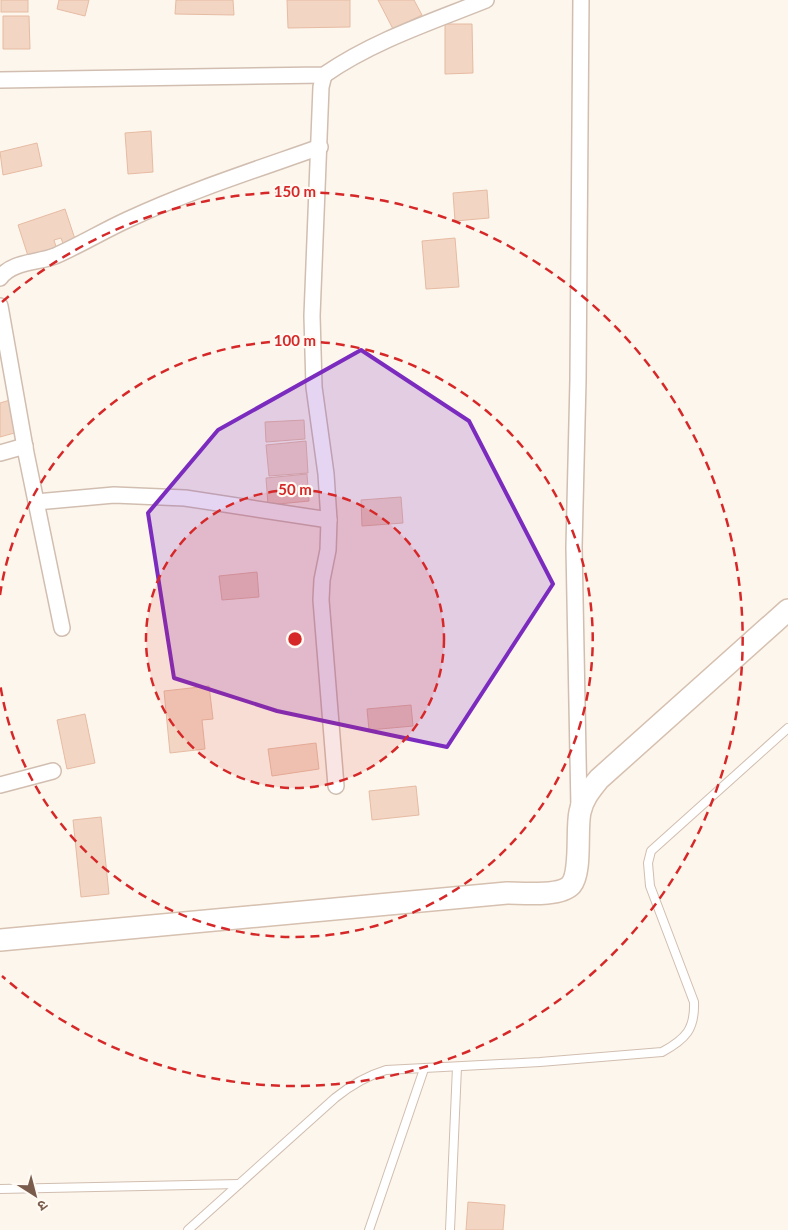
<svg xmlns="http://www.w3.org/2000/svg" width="788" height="1230" font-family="Lato,'Noto Sans Devanagari',sans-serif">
<rect width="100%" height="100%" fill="#fdf6ec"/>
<!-- building -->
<g fill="#f3d5c3" stroke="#e6bba3">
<rect x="1" y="0" width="27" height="12"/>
<path d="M 59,0 L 89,0 L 85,16 L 57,9 Z"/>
<path d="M 176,0 L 233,0 L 234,15 L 175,14 Z"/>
<path d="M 287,0 L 350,0 L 350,27 L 288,28 Z"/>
<path d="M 378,0 L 414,0 L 422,15 L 393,29 Z"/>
<path d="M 3,16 L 29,16 L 30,49 L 3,49 Z"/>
<path d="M 445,24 L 472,24 L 473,73 L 445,74 Z"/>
<path d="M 151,131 L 153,172 L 128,174 L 125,133 Z"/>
<path d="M 37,143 L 42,166 L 3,175 L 0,152 Z"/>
<path d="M 487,190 L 489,218 L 455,221 L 453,193 Z"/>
<path d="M 65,209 L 77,245 L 65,249 L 61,238 L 54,240 L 57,250 L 29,259 L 18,225 Z"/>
<path d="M 455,238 L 459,287 L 426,289 L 422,241 Z"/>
<path d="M 10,400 L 18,432 L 0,437 L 0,403 Z"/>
<path d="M 304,420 L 305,439 L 266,442 L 265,422 Z"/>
<path d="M 306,441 L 308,473 L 269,476 L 266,445 Z"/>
<path d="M 307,474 L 309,501 L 268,505 L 266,478 Z"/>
<path d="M 401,497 L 403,523 L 362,526 L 361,500 Z"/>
<path d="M 257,572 L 259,597 L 222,600 L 219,576 Z"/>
<path d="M 209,686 L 213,719 L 202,720 L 205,749 L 170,753 L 164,691 Z"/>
<path d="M 411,705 L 413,726 L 369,730 L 367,709 Z"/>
<path d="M 85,714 L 95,763 L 67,769 L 57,720 Z"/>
<path d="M 316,743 L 319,769 L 272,776 L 268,749 Z"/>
<path d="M 416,786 L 419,815 L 372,820 L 369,791 Z"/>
<path d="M 101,817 L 109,894 L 81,897 L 73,820 Z"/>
<path d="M 468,1202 L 505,1205 L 503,1230 L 466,1230 Z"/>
</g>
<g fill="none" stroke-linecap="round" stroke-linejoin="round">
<defs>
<g id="lane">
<path d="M 0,1189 L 239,1184"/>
<path d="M 188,1230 L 335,1098 C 351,1085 366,1076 386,1070 L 540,1062 L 662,1052 C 686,1039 695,1029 694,1002 L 650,886 L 648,863 L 651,851 L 788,728"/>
<path d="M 369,1230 L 424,1069"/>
<path d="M 450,1230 L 457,1067"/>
</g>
<g id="street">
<path d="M 324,75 L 321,87 L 312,316 L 314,387 L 326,474 L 329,520 L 328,550 L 322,580 L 321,600 L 336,786"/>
<path d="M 0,80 L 324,75 C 373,41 431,22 486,0"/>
<path d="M 0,278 C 12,261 38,263 55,256 C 80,245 103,231 127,220 C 189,191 255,170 320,147"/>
<path d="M 0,306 L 26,453 L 62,628"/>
<path d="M 0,453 L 25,446"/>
<path d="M 36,502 L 114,495 L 185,498 L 329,520"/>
<path d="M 0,785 L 53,771"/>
<path d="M 579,808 L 574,547 L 578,380 L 581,0"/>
</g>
<path id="secondary" d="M 0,940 L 507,893 C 522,893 560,897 571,885 C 582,872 576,829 580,812 C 583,798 591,789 599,779 L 788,610"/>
</defs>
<!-- lane casing -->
<use href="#lane" stroke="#d1beb0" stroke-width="10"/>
<!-- street casing -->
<use href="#street" stroke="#d1beb0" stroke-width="18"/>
<!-- secondary casing -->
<use href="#secondary" stroke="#d6c0b0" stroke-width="24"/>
<!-- lane -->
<use href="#lane" stroke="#fff" stroke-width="8"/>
<!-- street -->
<use href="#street" stroke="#fff" stroke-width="15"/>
<!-- secondary -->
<use href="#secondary" stroke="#fff" stroke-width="21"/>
</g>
<!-- marked area -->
<path fill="#7b2cbf" fill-opacity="0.2" stroke="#7b2cbf" stroke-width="4" stroke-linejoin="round" d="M 361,350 L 469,421 L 553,584 L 447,747 L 277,711 L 174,678 L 148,513 L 218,430 Z"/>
<!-- distance rings -->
<circle cx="295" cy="639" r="149" fill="#d62828" fill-opacity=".12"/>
<g fill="none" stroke="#d62828" stroke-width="2.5" stroke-dasharray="9 6">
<circle cx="295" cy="639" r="149"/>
<path d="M0 595A298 298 0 1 1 0 683"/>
<path d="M2 302A447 447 0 1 1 2 976"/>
</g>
<circle cx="295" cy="639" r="8" fill="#d62828" stroke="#fffaf3" stroke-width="2.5"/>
<g font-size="15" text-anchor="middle" font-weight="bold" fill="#d62828" stroke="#fffaf3" stroke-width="4.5" stroke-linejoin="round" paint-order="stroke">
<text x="295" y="197">150 m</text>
<text x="295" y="346">100 m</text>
<text x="295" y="495">50 m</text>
</g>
<!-- north arrow -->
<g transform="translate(35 1195) rotate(144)" stroke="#fffaf3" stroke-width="4" paint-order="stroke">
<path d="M0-4L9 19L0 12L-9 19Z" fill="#7a5c4d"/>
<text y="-8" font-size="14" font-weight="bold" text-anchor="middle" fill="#7a5c4d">उ</text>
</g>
</svg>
